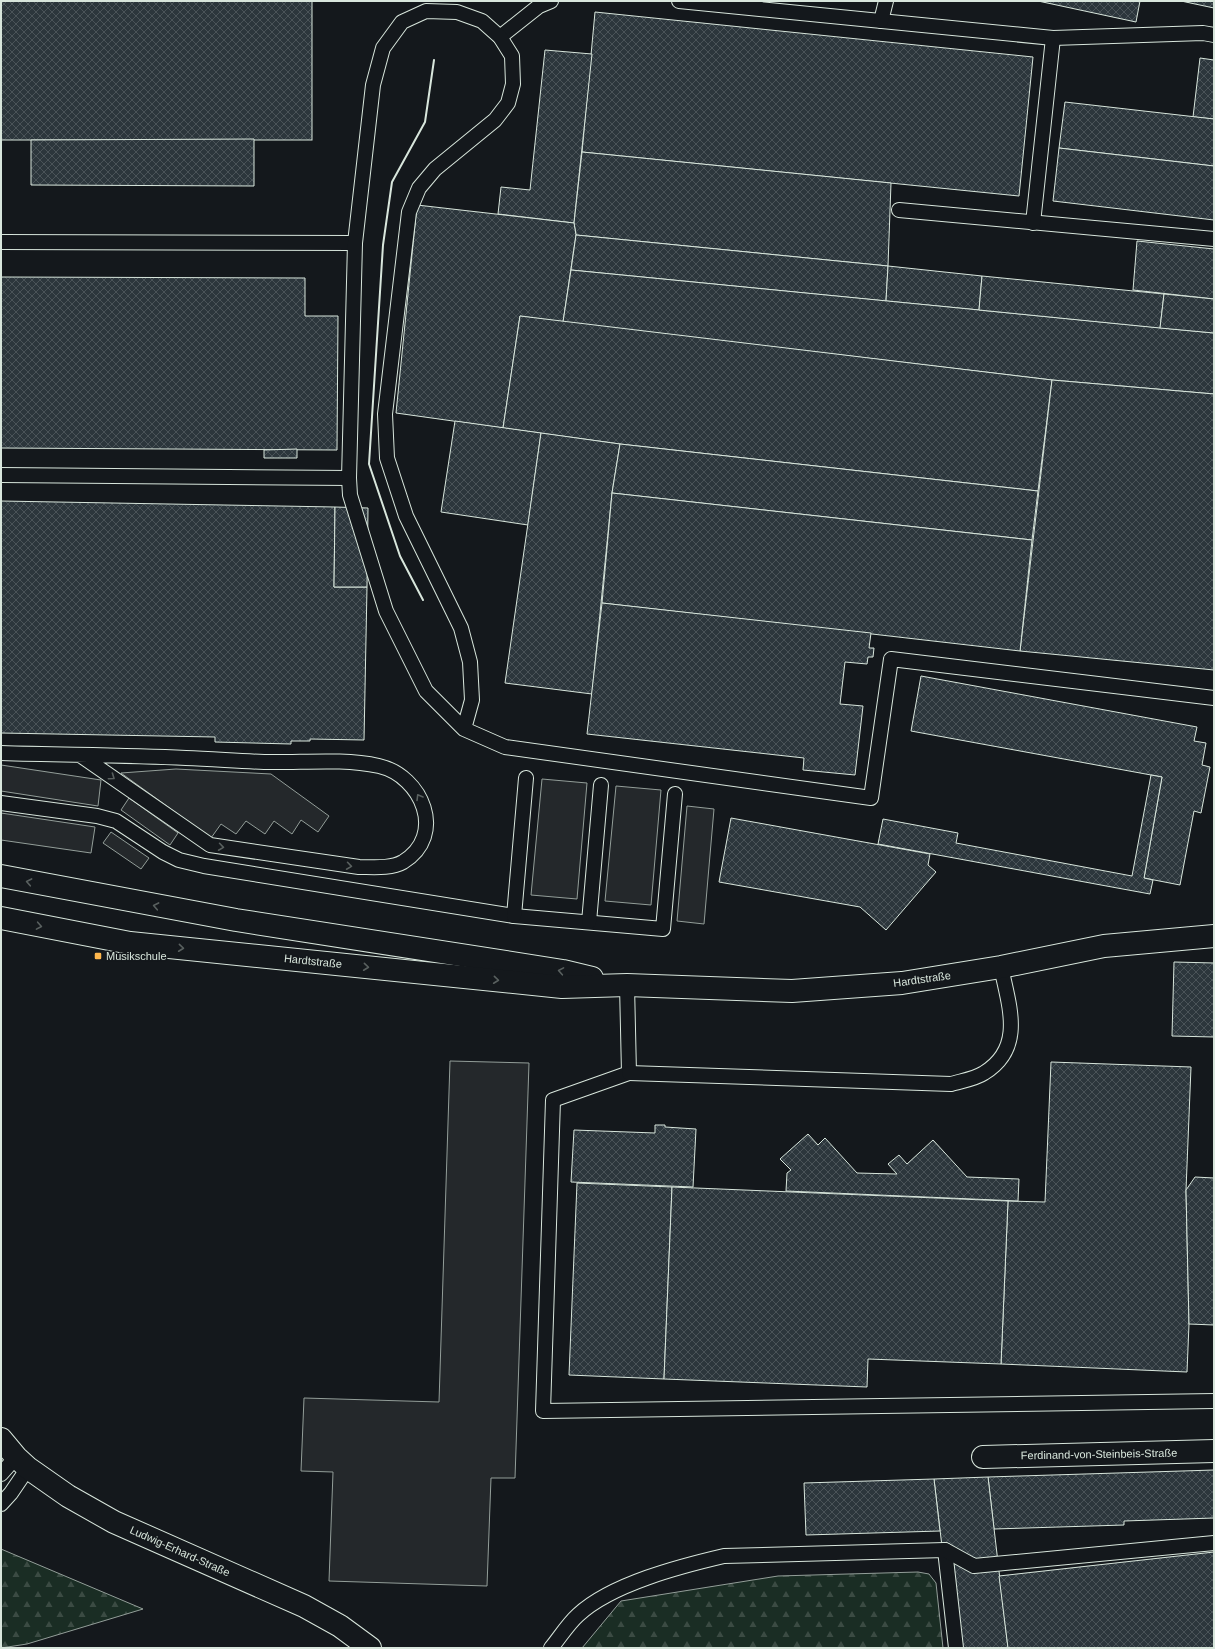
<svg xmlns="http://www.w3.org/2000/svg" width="1215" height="1649" font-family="Arial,sans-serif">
<defs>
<pattern id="forest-firs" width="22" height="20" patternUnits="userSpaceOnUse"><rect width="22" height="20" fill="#1a2d24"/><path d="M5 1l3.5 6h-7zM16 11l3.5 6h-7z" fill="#3b4b43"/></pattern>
<pattern id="building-cross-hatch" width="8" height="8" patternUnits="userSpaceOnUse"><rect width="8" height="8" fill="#2c363c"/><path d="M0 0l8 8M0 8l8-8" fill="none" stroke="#4a5358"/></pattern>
</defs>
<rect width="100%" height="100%" fill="#14181c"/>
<!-- forest -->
<g fill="url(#forest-firs)" stroke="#939e99">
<path d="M 1,1549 L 143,1609 L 27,1644 L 1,1648 Z"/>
<path d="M 918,1572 L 929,1574 L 936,1583 L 943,1648 L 582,1648 L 621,1601 L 778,1576 Z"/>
</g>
<!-- parking -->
<g fill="#24282b" stroke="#939e99">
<path d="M 1,765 L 101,780 L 98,806 L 1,791 Z"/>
<path d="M 176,769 L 271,774 L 329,816 L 318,832 L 301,820 L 292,834 L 274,821 L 265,834 L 246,821 L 236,834 L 221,824 L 211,838 L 121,773 Z"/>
<path d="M 542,779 L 587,783 L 577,899 L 531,895 Z"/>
<path d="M 616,786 L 661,790 L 651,905 L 605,901 Z"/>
<path d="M 129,798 L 178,833 L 170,845 L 121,810 Z"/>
<path d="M 687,806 L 714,809 L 704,924 L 677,921 Z"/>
<path d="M 1,813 L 95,827 L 91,853 L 1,840 Z"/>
<path d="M 111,832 L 149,858 L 141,869 L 103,843 Z"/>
<path d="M 450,1061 L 529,1063 L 515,1478 L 491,1478 L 487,1586 L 329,1581 L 333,1472 L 301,1471 L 304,1398 L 439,1402 Z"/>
</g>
<!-- building -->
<g fill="url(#building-cross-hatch)" stroke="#d8e6dc">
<rect x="1" y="1" width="311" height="139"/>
<path d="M 1038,1 L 1140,1 L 1136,22 Z"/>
<path d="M 1181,1 L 1214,1 L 1214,8 Z"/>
<path d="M 595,12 L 1033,57 L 1019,196 L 582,152 Z"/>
<path d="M 545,50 L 592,54 L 574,223 L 498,214 L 501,187 L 530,190 Z"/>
<path d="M 1200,58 L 1214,60 L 1214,119 L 1193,117 Z"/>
<path d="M 1065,102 L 1214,119 L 1214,166 L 1059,148 Z"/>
<path d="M 254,139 L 254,186 L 31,185 L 31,140 Z"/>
<path d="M 1059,148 L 1214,166 L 1214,220 L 1053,201 Z"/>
<path d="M 582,152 L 891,183 L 888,266 L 576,235 L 574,223 Z"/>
<path d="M 417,205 L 574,223 L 576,235 L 563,322 L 520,316 L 503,428 L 396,413 Z"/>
<path d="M 576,235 L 888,266 L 886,301 L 571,270 Z"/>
<path d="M 1137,241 L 1214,249 L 1214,299 L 1133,290 Z"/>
<path d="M 888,266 L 982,276 L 979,310 L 886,301 Z"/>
<path d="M 571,270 L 1214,333 L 1214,394 L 1052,380 L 563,322 Z"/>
<path d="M 982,276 L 1164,294 L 1160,328 L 979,310 Z"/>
<path d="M 1,277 L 305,278 L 305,316 L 338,316 L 337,450 L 1,448 Z"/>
<path d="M 1164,294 L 1214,299 L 1214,333 L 1160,328 Z"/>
<path d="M 520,316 L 1052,380 L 1038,491 L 620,444 L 503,428 Z"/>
<path d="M 1052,380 L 1214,394 L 1214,670 L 1020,651 Z"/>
<path d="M 455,421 L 541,433 L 528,525 L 441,512 Z"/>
<path d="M 541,433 L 620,444 L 612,493 L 592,694 L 505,683 Z"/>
<path d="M 620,444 L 1038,491 L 1032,540 L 612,493 Z"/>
<path d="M 297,449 L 297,458 L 264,458 L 264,450 Z"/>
<path d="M 612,493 L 1032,540 L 1020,651 L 602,603 Z"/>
<path d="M 1,501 L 335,507 L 334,587 L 367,587 L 364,740 L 310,739 L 310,741 L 291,741 L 291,744 L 215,742 L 215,737 L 1,733 Z"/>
<path d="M 335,507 L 368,508 L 367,587 L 334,587 Z"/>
<path d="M 602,603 L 871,633 L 869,648 L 874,648 L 873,657 L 868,657 L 867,664 L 845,662 L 840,704 L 863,706 L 855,775 L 803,770 L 804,758 L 587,734 Z"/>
<path d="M 921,676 L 1197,727 L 1194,741 L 1206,743 L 1202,765 L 1210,767 L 1201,813 L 1194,811 L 1180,885 L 1144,878 L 1162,777 L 911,731 Z"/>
<path d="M 1151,775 L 1162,777 L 1144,878 L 1153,880 L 1150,894 L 878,844 L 883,819 L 958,833 L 956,843 L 1132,876 Z"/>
<path d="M 731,818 L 930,854 L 928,865 L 936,872 L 886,930 L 860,907 L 719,882 Z"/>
<path d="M 1174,962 L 1214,963 L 1214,1037 L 1172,1036 Z"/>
<path d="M 1051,1062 L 1191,1067 L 1186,1190 L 1189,1324 L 1187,1372 L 1001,1364 L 1008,1201 L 1045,1202 Z"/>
<path d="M 655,1125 L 665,1125 L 665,1127 L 696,1129 L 693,1187 L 571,1182 L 574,1130 L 655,1133 Z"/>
<path d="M 808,1134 L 818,1145 L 825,1138 L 857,1173 L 896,1174 L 897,1174 L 888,1164 L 899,1155 L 907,1164 L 933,1140 L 967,1177 L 1019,1179 L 1018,1201 L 786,1191 L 787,1173 L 791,1170 L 780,1159 Z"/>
<path d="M 1195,1177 L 1214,1178 L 1214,1325 L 1189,1324 L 1186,1190 Z"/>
<path d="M 577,1183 L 672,1187 L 664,1379 L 569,1375 Z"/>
<path d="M 672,1187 L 1008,1201 L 1001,1364 L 868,1359 L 867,1387 L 664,1379 Z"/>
<path d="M 1214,1470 L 1214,1518 L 1124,1521 L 1124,1525 L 994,1529 L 988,1477 Z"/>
<path d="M 988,1477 L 1008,1648 L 954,1648 L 934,1479 Z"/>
<path d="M 934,1479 L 940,1531 L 806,1535 L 804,1483 Z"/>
<path d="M 1214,1552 L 1214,1648 L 1008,1648 L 999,1576 Z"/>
</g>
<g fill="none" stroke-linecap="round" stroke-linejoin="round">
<defs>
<g id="lane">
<path d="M 679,1 L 1053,38 L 1203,33 L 1214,35"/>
<path d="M 881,21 L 886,1"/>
<path d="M 500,37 L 539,6 L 551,1"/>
<path d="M 899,210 L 1214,239"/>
<path d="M 1033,223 L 1053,38"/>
<path d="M 1,242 L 355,243"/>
<path d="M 1,475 L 349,478"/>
<path d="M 464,729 L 472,700 L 470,662 L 461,628 L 406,516 L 387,458 L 385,414 L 409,212 L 419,188 L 435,169 L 495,120 L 508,103 L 513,84 L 512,56 L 500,37 L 482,21 L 457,12 L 426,11 L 402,22 L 383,48 L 373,85 L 355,243 L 349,478 L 350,495 L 386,611 L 426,691 L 464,729 L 505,747 L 871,798 L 891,659 L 1214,698"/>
<path d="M 1,753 C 62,755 124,755 186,758 C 212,759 238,761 264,762 C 302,763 341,758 379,766 C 422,776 447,835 403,862 C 391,869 372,867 359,867 L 210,845 L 80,755"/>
<path d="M 1,803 L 97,816 L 116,821 L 163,852 L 179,860 L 204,866 L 514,916 L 663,929 L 675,794"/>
<path d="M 514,916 L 526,778"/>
<path d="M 589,922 L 601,785"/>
<path d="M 627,985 L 629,1073 L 553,1100 L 543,1411 L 1214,1401"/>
<path d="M 629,1073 L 951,1084 C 961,1081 975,1079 984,1073 C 1025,1048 1009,1006 1001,967"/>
<path d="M 1,1474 L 16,1457"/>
<path d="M 1,1504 L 11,1493 L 28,1468"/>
<path d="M 945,1550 L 956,1648"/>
<path d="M 551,1648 C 560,1637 568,1624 578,1615 C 611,1584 681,1566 724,1556 L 945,1550 L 974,1566 L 1214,1543"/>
</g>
<g id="street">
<path d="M 1,876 L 236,920 L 563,971 L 592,978"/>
<path d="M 1,918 L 130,943 L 562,987 L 627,985 L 792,991 L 902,983 L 1001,967 L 1104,946 L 1214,936"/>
<path d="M 1,1439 L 16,1457 L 28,1468 L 68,1496 L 114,1522 L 304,1606 L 340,1626 L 370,1648"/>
<path d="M 983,1457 L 1214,1451"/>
</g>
</defs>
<!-- lane casing -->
<use href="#lane" stroke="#d8e6dc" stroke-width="16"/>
<!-- street casing -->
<use href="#street" stroke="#d8e6dc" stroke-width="24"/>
<!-- lane -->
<use href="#lane" stroke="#14181c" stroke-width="14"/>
<!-- street -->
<use href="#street" stroke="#14181c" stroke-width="22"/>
<!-- wall -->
<path stroke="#d8e6dc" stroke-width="2" d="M 423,600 L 400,556 L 369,464 L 383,245 L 392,182 L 425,122 L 434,60"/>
</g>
<!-- one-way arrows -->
<defs><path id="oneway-chevron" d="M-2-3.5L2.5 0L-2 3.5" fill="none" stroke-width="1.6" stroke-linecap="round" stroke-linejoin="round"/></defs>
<g stroke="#59605f">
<use href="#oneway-chevron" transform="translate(112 777) rotate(35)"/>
<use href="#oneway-chevron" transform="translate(419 797) rotate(-121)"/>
<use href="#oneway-chevron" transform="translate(221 847) rotate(8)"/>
<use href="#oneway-chevron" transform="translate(349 866) rotate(8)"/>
<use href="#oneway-chevron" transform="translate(29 882) rotate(-169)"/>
<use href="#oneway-chevron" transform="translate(156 906) rotate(-169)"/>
<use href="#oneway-chevron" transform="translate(39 926) rotate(10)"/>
<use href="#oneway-chevron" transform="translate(181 948) rotate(6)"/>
<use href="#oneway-chevron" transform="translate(366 967) rotate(6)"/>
<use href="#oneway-chevron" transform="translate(561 971) rotate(-170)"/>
<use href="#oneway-chevron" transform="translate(496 980) rotate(6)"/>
</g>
<!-- markers -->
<rect fill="#ffb74d" stroke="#14181c" stroke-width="1.5" x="94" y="952" width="8" height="8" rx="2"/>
<g text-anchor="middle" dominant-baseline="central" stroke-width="3" stroke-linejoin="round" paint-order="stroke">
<!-- poi labels -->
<g font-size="11" fill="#d8e6dc" stroke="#14181c" text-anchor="start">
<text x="106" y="956">Musikschule</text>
</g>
<!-- street labels -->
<g font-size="11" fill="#d8e6dc" stroke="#14181c">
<text transform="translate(313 961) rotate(6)">Hardtstraße</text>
<text transform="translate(922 979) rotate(-8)">Hardtstraße</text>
<text transform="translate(1099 1454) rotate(-1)">Ferdinand-von-Steinbeis-Straße</text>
<text transform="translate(180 1551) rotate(24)">Ludwig-Erhard-Straße</text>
</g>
</g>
<!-- border -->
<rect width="1215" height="1649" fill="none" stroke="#d8e6dc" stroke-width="4"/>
</svg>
